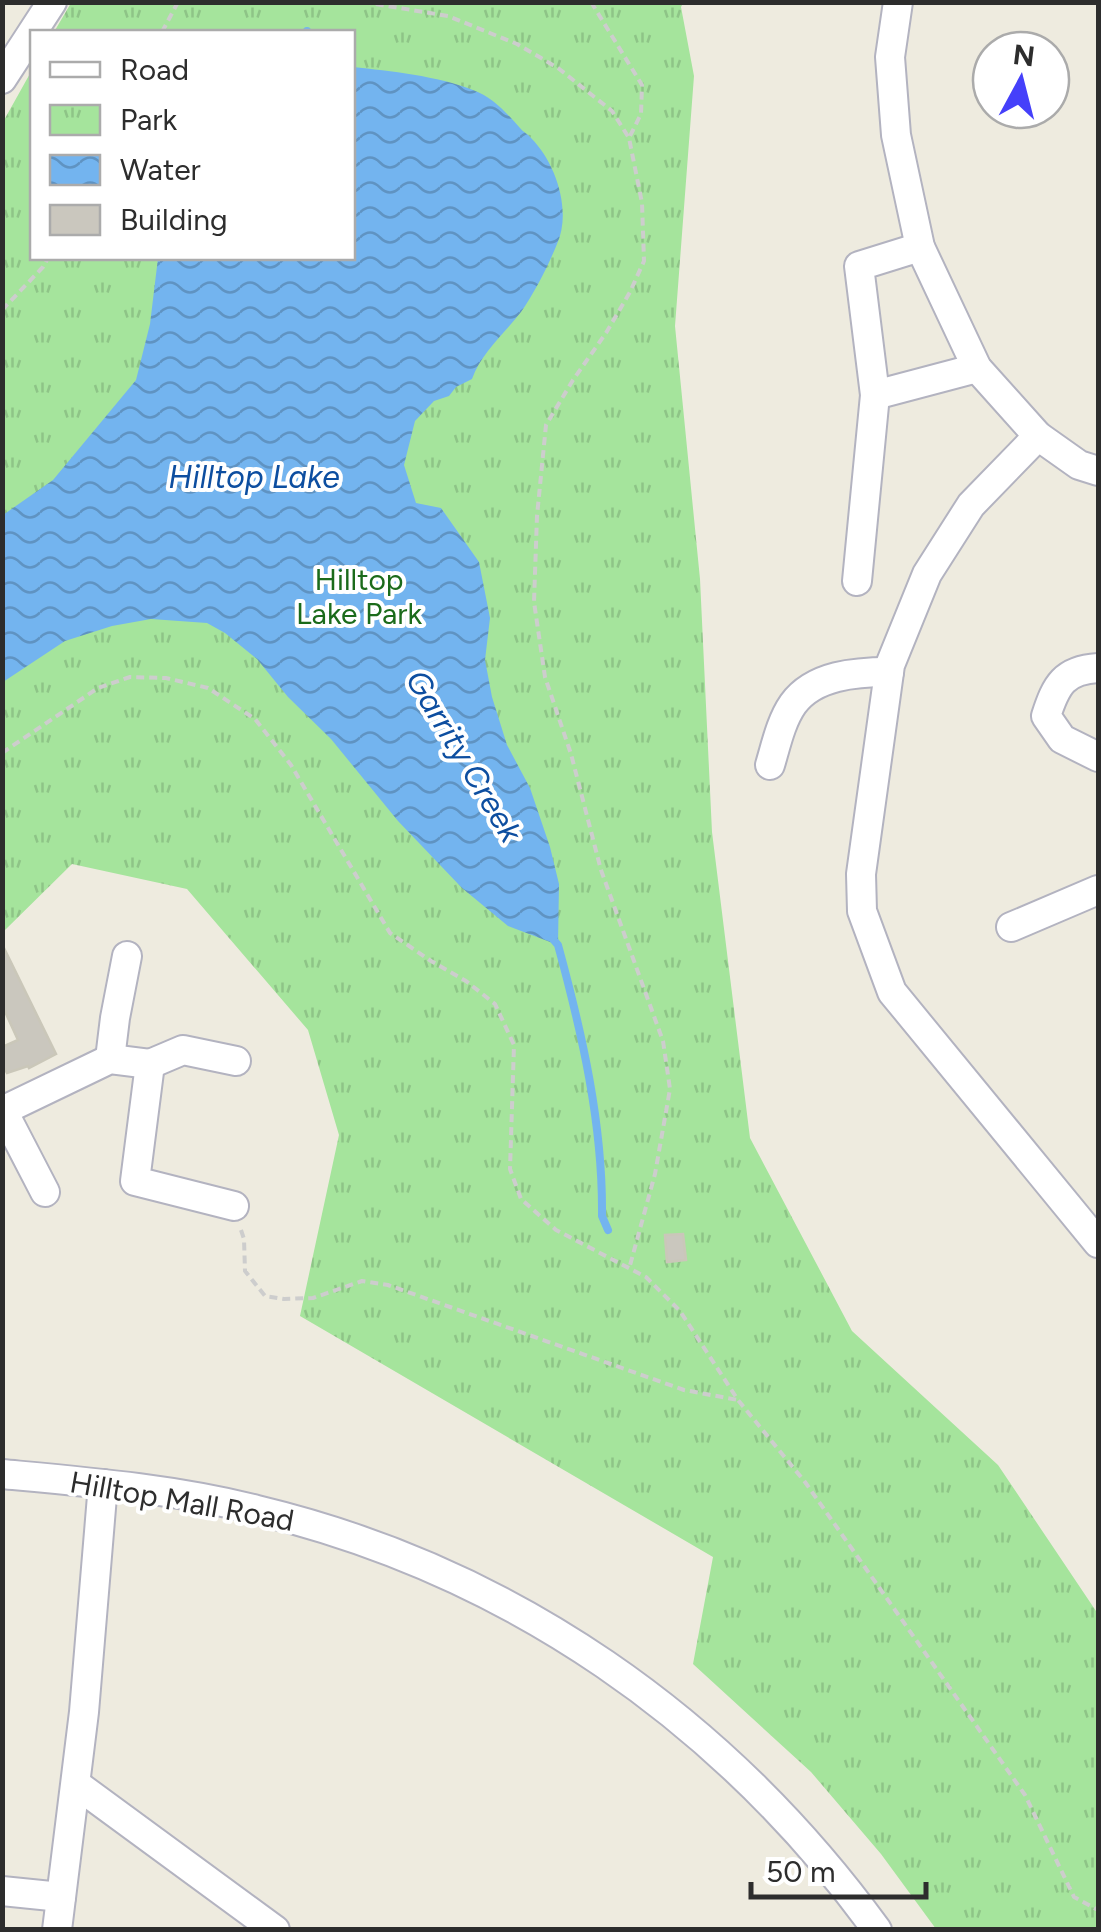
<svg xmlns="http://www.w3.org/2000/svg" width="1101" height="1932" font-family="Figtree,sans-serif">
<defs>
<pattern id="park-tufts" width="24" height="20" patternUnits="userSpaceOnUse" patternTransform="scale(2.5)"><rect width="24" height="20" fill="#a5e49c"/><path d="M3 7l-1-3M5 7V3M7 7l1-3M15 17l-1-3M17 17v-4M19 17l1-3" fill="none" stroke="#8ec487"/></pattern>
<pattern id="water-waves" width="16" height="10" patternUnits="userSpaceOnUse" patternTransform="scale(2.5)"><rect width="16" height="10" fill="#73b4ef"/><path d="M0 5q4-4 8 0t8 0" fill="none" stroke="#5f93c2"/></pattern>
</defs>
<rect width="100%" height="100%" fill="#eeebdf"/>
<!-- park -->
<path fill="url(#park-tufts)" d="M 71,3 L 683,3 L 681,7 L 694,76 L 675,326 L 700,579 L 712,832 L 750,1138 L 852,1331 L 998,1465 L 1098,1614 L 1098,1929 L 936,1929 L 881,1854 L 811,1772 L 693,1664 L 713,1557 L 300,1316 L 339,1135 L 308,1030 L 187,889 L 72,864 L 3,932 L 3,122 L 32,70 L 32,258 L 352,258 L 352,32 L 54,32 Z"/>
<!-- water -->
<path fill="url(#water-waves)" d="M 353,67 C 390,71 438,76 473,90 C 492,97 506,112 520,128 C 523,132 528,134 531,138 C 556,163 572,211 557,244 C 548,266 535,292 521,312 C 504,334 481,353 472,379 L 456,387 L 449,396 L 434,401 L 415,421 L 404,465 L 416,503 L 441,508 L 479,562 L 490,618 L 485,660 L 492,697 L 507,745 L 530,788 L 550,847 L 559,884 L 558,945 L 508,926 L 462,888 L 398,821 L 331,739 L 288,697 L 257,659 L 225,633 L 207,623 L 151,619 L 112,626 L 65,641 L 3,682 L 3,515 L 53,480 L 136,380 L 150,324 L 158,258 L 352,258 Z"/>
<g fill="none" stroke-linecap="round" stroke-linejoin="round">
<!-- stream -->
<g stroke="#73b4ef" stroke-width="8">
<path d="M 307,32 L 307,31"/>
<path d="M 552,938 L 558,945 C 582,1033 603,1124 602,1216 L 608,1230"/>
</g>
</g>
<!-- building -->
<g fill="#cac7be" stroke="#cac7b9" stroke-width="2.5">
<path d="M 2,944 L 56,1054 L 29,1068 L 28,1066 L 7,1073 L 2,1064 L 2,1047 L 18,1040 L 2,1005 Z"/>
<path d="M 683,1234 L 686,1260 L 667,1262 L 665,1235 Z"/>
</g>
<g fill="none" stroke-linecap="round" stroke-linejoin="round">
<defs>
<g id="minor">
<path d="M 898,2 L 890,57 L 896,135 L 920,247 L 977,368 L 1038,436 L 1079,465 L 1098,471"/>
<path d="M 2,79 L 52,2"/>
<path d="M 875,395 L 977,368"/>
<path d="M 1038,436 L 971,505 L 927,574 L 890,665 L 861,874 L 862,911 L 892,992 L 1098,1243"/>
<path d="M 857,581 L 875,395 L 859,266 L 920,247"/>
<path d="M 1098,668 C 1064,670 1056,685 1046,716 L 1062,739 L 1098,757"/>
<path d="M 770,765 C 776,745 781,721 793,704 C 814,675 856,672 889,672"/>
<path d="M 1011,927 L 1098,890"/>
<path d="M 110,1059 L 115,1018 L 127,956"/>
<path d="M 150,1064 L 135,1181 L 234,1206"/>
<path d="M 150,1064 L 183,1050 L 236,1061"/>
<path d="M 2,1109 L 45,1192"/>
<path d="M 2,1111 L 110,1059 L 150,1064"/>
<path d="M 2,1474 C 88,1482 174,1489 257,1510 C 511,1571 724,1720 877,1930"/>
<path d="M 76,1784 L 275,1930"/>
<path d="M 2,1891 L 61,1897"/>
<path d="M 57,1930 L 84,1712 L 103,1484"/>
</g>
</defs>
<!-- minor casing -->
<use href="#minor" stroke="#b3b3c0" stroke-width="32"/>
<!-- path -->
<g stroke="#cdcdcd" stroke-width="4" stroke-dasharray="8 5" stroke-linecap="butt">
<path d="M 363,2 L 448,16 L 517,44 L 558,68 L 612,111 L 629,138 L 642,203 L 644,261 L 630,292 L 606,333 L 573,380 L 546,425 L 537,516 L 534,602 L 545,677 L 571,754 L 601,870 L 663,1041 L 670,1089 L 655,1174 L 629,1269"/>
<path d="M 591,2 L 642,85 L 641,114 L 630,136"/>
<path d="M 162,32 L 178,2"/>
<path d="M 2,310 L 43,267 L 48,258"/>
<path d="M 2,753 L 98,688 L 130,677 L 166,678 L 208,688 L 255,719 L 291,765 L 390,933 L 431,961 L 466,981 L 495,1004 L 514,1045 L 510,1169 L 521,1199 L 556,1230 L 646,1277 L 680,1311 L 738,1400 L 805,1482 L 1025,1795 L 1074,1897 L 1098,1910"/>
<path d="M 241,1230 L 244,1239 L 245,1271 L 265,1296 L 284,1299 L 313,1298 L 362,1281 L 388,1285 L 684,1390 L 738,1400"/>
</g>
<!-- minor -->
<use href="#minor" stroke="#fff" stroke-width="28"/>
</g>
<g text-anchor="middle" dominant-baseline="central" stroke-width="8" stroke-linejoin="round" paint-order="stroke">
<!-- park labels -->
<g font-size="30" fill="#1b6b1b" stroke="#fff">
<text x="359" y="579">Hilltop<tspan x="359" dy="34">Lake Park</tspan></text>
</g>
<!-- street labels -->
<g font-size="30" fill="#2d2d2d" stroke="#fff">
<text transform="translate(182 1501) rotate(10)">Hilltop Mall Road</text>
</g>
<!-- water labels -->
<g font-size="32" font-style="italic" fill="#0d4ea0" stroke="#fff">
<text x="254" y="477">Hilltop Lake</text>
<text transform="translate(464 756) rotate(59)">Garrity Creek</text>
</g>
</g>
<!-- border -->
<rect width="1101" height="1932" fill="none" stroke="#2d2d2d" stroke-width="10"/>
<!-- legend -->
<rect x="30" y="30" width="325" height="230" fill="#ffffff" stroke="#ababab" stroke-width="2.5"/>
<rect x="50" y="62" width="50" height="15" fill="#ffffff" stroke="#ababab" stroke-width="2.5"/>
<text x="120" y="80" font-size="30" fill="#2d2d2d">Road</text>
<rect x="50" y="105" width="50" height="30" fill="url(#park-tufts)" stroke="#ababab" stroke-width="2.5"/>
<text x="120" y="130" font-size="30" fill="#2d2d2d">Park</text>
<rect x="50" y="155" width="50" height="30" fill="url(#water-waves)" stroke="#ababab" stroke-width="2.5"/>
<text x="120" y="180" font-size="30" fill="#2d2d2d">Water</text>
<rect x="50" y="205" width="50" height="30" fill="#cac7be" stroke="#ababab" stroke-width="2.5"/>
<text x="120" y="230" font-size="30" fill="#2d2d2d">Building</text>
<!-- north arrow -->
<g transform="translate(1021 80) rotate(7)"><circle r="48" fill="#ffffff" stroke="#ababab" stroke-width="2.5"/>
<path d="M0-8L18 38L0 25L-18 38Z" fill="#4540fa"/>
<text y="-15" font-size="28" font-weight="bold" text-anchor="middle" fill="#2d2d2d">N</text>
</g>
<!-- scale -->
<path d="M751 1882v15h175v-15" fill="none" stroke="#2d2d2d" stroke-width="5"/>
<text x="766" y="1882" font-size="30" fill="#2d2d2d" stroke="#ffffff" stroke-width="8" paint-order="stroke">50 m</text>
</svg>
